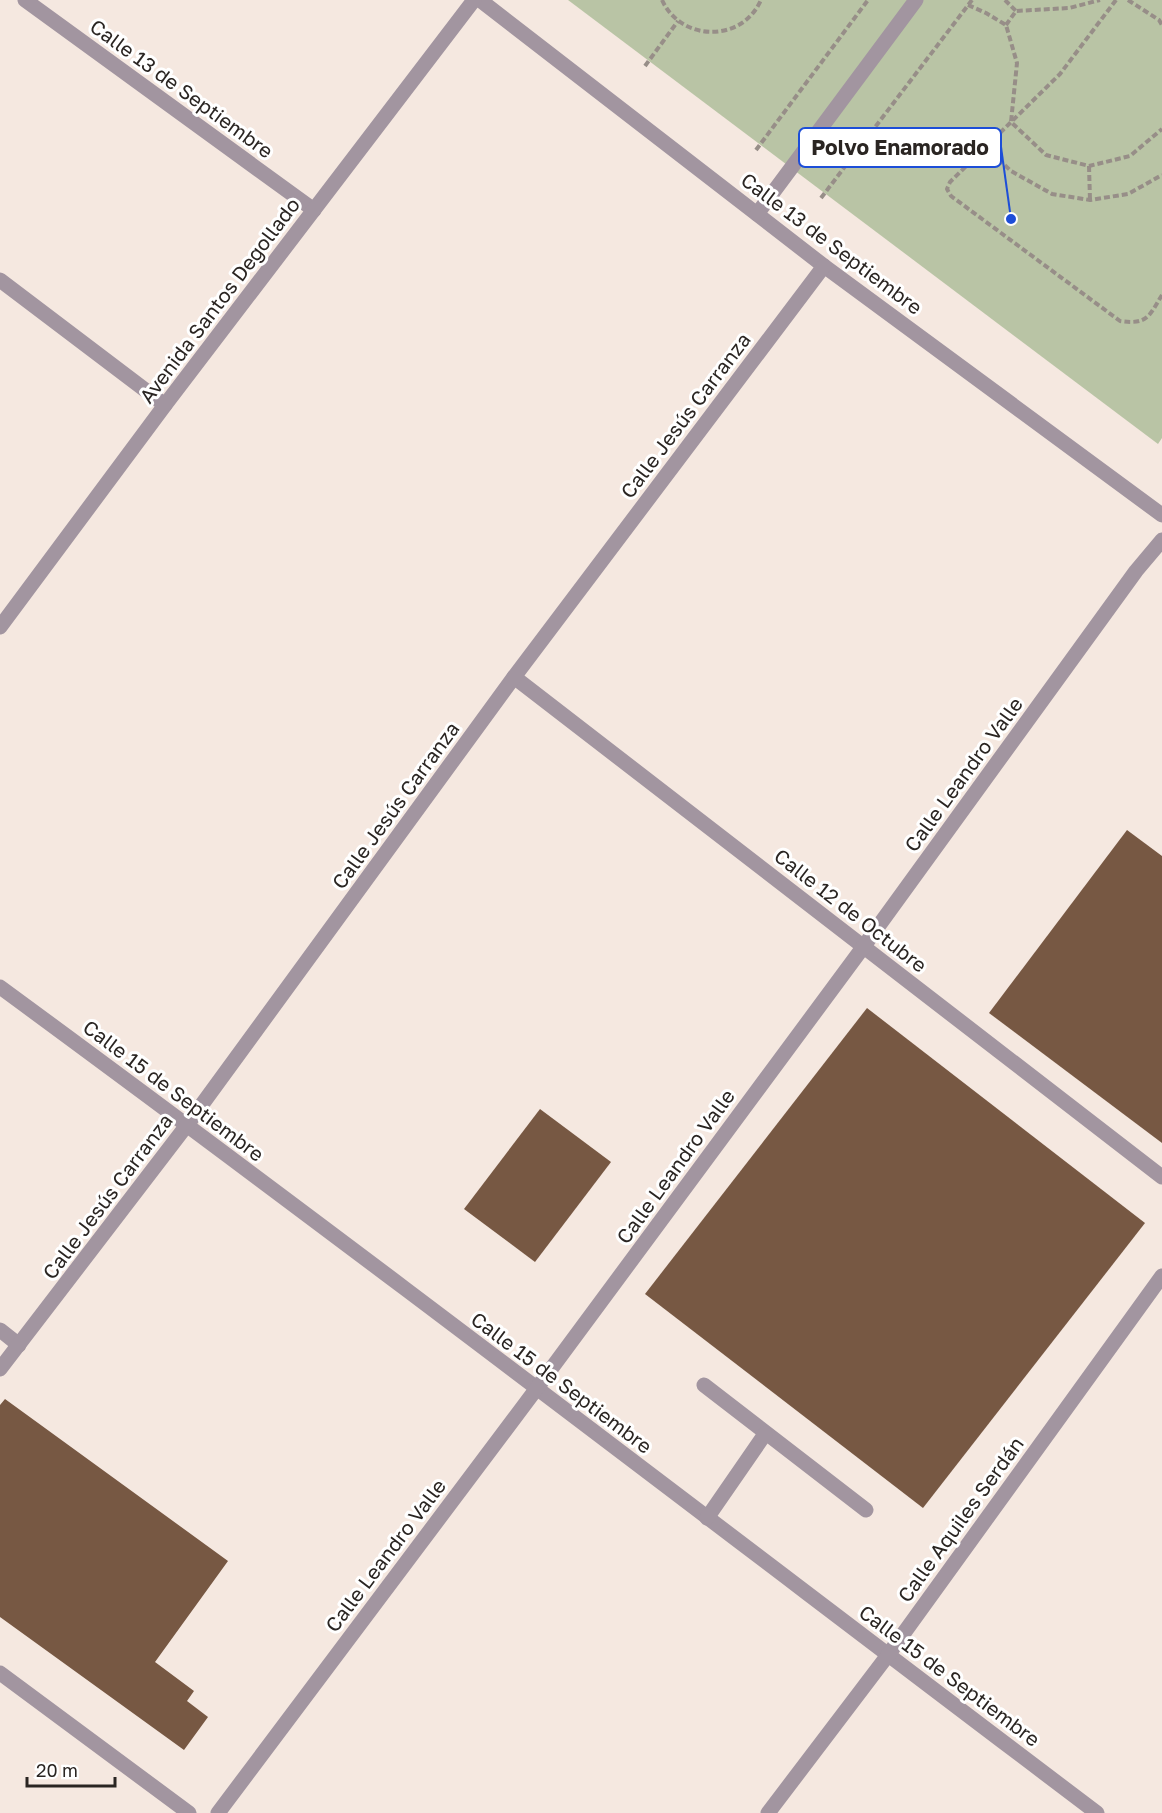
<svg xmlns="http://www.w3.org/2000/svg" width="1162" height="1813" font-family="'Golos Text',sans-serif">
<rect width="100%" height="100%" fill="#f5e8e0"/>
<!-- green -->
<path fill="#b9c4a5" d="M 568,0 L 1162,0 L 1162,438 L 1158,444 Z"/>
<!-- building -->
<g fill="#775843">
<path d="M 1127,830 L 1162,856 L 1162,1143 L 989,1013 Z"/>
<path d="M 867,1008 L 1145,1223 L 923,1508 L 645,1294 Z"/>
<path d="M 540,1109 L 611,1162 L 535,1262 L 464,1209 Z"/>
<path d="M 5,1399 L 228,1561 L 155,1662 L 194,1691 L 187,1701 L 208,1717 L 184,1750 L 0,1617 L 0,1405 Z"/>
</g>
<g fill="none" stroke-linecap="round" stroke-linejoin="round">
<!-- path -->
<g stroke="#978e88" stroke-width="4" stroke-dasharray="6 3" stroke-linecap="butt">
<path d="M 662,0 C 681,42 742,43 761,0"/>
<path d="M 1005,0 L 1016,11"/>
<path d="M 1116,0 L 1060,74 L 950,182 L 947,189 L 951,196 L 1120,321 C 1148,325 1149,316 1162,295"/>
<path d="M 1128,0 L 1159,20 L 1162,25"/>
<path d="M 968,5 L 986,13 L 1006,25 L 1017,63 L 1011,122 L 1046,155 L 1089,166 L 1130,156 L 1162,129"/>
<path d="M 1006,25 L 1016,11 L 1069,8 L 1100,0"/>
<path d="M 645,66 L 678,21"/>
<path d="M 985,147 L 1011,171 L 1052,194 L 1090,200 L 1128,194 L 1162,175"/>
<path d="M 756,150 L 868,0"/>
<path d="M 1089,166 L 1090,200"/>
<path d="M 821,198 L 972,0"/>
</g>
<!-- minor -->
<g stroke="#a295a0" stroke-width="15">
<path d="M 25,0 L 314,210"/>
<path d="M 480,0 L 824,266 L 1162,515"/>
<path d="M 757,214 L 916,0"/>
<path d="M 0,280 L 165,405"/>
<path d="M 0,627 L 165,405 L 474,0"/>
<path d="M 514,677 L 1162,1177"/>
<path d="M 0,987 C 369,1258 732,1537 1097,1813"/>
<path d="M 0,1330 L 19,1345"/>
<path d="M 0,1369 L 187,1125 L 514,677 L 824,266"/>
<path d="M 704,1385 L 866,1510"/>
<path d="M 707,1518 L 765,1434"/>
<path d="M 0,1673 L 189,1813"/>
<path d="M 218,1813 L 537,1388 L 864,946 L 1136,571 L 1162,540"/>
<path d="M 768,1813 L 888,1655 L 1162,1276"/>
</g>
</g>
<g text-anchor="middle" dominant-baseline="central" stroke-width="6" stroke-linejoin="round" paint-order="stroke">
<!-- street labels -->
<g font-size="20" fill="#2a2522" stroke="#fff">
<text transform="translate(182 88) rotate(36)">Calle 13 de Septiembre</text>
<text transform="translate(832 243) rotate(37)">Calle 13 de Septiembre</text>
<text transform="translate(219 300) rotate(-53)">Avenida Santos Degollado</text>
<text transform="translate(685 415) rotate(-53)">Calle Jesús Carranza</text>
<text transform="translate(963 774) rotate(-54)">Calle Leandro Valle</text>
<text transform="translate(395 805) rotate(-54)">Calle Jesús Carranza</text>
<text transform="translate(851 910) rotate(38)">Calle 12 de Octubre</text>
<text transform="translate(174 1090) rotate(37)">Calle 15 de Septiembre</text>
<text transform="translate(675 1166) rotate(-54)">Calle Leandro Valle</text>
<text transform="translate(107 1196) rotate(-53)">Calle Jesús Carranza</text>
<text transform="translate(562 1382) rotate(37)">Calle 15 de Septiembre</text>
<text transform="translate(960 1519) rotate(-54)">Calle Aquiles Serdán</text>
<text transform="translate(385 1555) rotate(-53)">Calle Leandro Valle</text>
<text transform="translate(950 1675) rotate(37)">Calle 15 de Septiembre</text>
</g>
</g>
<!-- callouts -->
<path fill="none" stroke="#1d4ed8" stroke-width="2" d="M1011 219L1001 147"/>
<circle fill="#1d4ed8" stroke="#fff" stroke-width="2" cx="1011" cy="219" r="6"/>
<rect fill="#fff" stroke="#1d4ed8" stroke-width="2" x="799" y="128" width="202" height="39" rx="6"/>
<g font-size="21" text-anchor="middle" font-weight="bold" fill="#2a2522">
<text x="900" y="155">Polvo Enamorado</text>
</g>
<!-- scale -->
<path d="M27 1777v9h88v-9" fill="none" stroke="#2a2522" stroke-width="3"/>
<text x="36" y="1777" font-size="18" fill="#2a2522" stroke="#ffffff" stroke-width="4.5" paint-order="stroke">20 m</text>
</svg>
